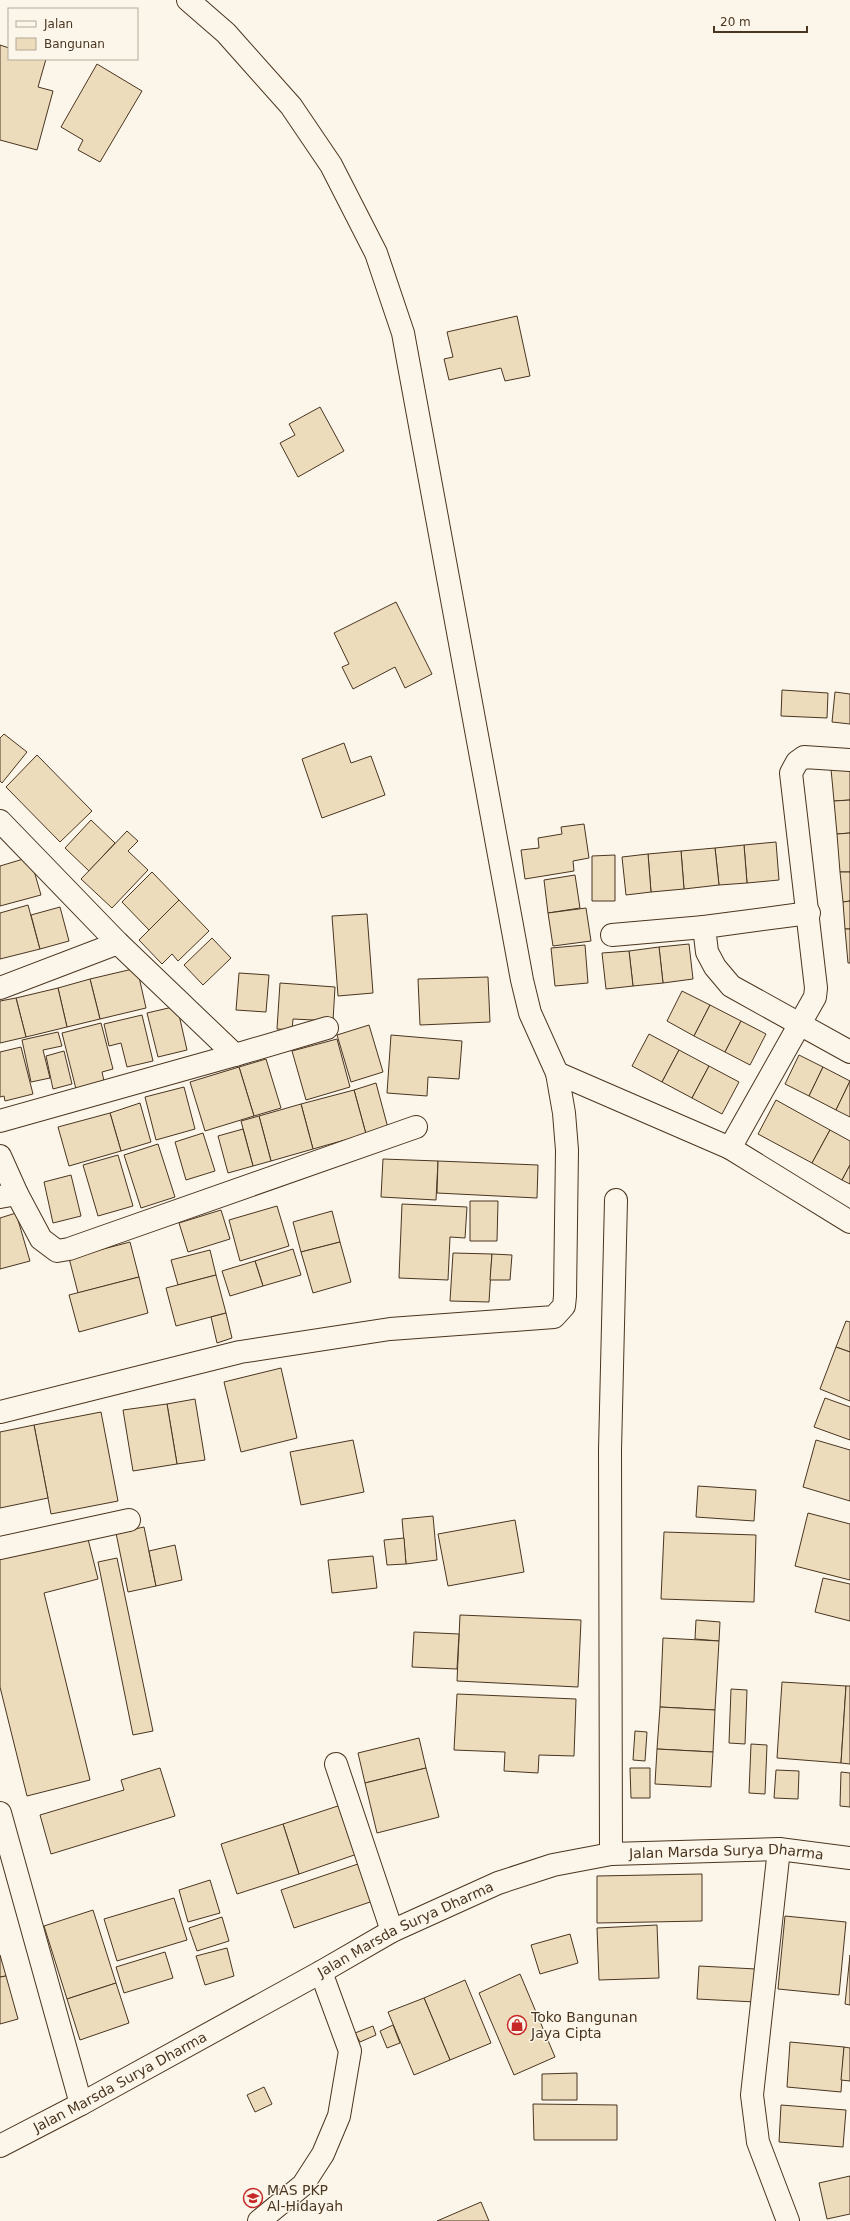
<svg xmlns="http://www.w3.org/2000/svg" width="850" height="2221" font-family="'DejaVu Sans',sans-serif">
<rect width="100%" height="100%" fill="#fbf6e9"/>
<!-- building -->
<g fill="#ecdcbc" stroke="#4a3520">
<path d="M 0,45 L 9,48 L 9,59 L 46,59 L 38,87 L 53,91 L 37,150 L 0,140 Z"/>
<path d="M 97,64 L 142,91 L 100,162 L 78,150 L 83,140 L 61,127 Z"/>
<path d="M 517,316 L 530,376 L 505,381 L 501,368 L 449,380 L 444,359 L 453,357 L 447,332 Z"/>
<path d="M 320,407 L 344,451 L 298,477 L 280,443 L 295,435 L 289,424 Z"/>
<path d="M 396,602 L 432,674 L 405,688 L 395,667 L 353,689 L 342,667 L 349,664 L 334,633 Z"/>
<path d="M 782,690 L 828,693 L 827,718 L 781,716 Z"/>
<path d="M 835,692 L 850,694 L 850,724 L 832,722 Z"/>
<path d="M 4,734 L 27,752 L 2,783 L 0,781 L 0,738 Z"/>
<path d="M 344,743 L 351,763 L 371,756 L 385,795 L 322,818 L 302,759 Z"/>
<path d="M 37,755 L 92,811 L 60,842 L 6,787 Z"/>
<path d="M 850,767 L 850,800 L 834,801 L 831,769 Z"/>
<path d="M 850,800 L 850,833 L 837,834 L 834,801 Z"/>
<path d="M 91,820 L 115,843 L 89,871 L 65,848 Z"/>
<path d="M 584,824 L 589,858 L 573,861 L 574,871 L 525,879 L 521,850 L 539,848 L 538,838 L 562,834 L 561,827 Z"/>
<path d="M 127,831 L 138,841 L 128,851 L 148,870 L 112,908 L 81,879 Z"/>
<path d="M 850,833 L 850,872 L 840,872 L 837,834 Z"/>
<path d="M 776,842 L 779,880 L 747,883 L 744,845 Z"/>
<path d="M 744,845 L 747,883 L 719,885 L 715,848 Z"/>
<path d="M 715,848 L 719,885 L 684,889 L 681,851 Z"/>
<path d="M 681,851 L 684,889 L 651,892 L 648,854 Z"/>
<path d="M 648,854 L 651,892 L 626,895 L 622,857 Z"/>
<path d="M 615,855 L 615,901 L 592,901 L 592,856 Z"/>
<path d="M 30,857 L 41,895 L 0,906 L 0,866 Z"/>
<path d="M 152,872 L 179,900 L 149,930 L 122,902 Z"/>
<path d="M 840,872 L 850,872 L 850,901 L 843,902 Z"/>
<path d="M 575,875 L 580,908 L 548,913 L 544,880 Z"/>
<path d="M 179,900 L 209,931 L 178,961 L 172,954 L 162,964 L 139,940 Z"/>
<path d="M 850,901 L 850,929 L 845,929 L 843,902 Z"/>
<path d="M 28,905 L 40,949 L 0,959 L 0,913 Z"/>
<path d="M 60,907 L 69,941 L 40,949 L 31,915 Z"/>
<path d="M 586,908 L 591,941 L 553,946 L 548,913 Z"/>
<path d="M 367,914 L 373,993 L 338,996 L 332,916 Z"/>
<path d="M 845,929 L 850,929 L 850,963 L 848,963 Z"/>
<path d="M 212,938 L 231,958 L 203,985 L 184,965 Z"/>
<path d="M 689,944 L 693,979 L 663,983 L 659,947 Z"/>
<path d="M 585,945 L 588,983 L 555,986 L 551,948 Z"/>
<path d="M 659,947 L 663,983 L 633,986 L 629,951 Z"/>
<path d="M 629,951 L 633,986 L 606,989 L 602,953 Z"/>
<path d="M 137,968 L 146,1008 L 100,1019 L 90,979 Z"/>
<path d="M 239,973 L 269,975 L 266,1012 L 236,1010 Z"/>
<path d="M 488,977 L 490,1022 L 420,1025 L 418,979 Z"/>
<path d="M 90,979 L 100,1019 L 67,1027 L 58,988 Z"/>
<path d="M 280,983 L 335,987 L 333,1021 L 293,1019 L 292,1030 L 277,1029 Z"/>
<path d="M 58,988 L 67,1027 L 26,1037 L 16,998 Z"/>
<path d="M 682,991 L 710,1005 L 694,1036 L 667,1021 Z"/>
<path d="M 16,998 L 26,1037 L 0,1043 L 0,1001 Z"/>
<path d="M 710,1005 L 741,1021 L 725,1052 L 694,1036 Z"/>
<path d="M 177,1006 L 187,1050 L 158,1057 L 147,1013 Z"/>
<path d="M 142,1015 L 153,1061 L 127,1067 L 121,1043 L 109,1046 L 104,1024 Z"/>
<path d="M 741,1021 L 766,1034 L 750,1065 L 725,1052 Z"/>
<path d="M 101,1023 L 113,1069 L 102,1072 L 104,1081 L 76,1089 L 62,1033 Z"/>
<path d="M 369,1025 L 383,1072 L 351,1082 L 337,1035 Z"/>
<path d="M 58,1032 L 62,1046 L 43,1050 L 50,1078 L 31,1082 L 22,1040 Z"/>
<path d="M 649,1034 L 679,1050 L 662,1082 L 632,1066 Z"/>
<path d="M 391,1035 L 462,1041 L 459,1079 L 428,1077 L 427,1096 L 387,1093 Z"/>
<path d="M 337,1039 L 350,1087 L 306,1100 L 292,1051 Z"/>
<path d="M 21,1047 L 33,1094 L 5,1101 L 4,1096 L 0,1097 L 0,1052 Z"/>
<path d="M 679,1050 L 709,1066 L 692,1098 L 662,1082 Z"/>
<path d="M 64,1051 L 72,1084 L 53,1089 L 46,1056 Z"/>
<path d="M 799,1055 L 823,1067 L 809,1096 L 785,1084 Z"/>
<path d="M 266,1059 L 281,1108 L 254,1116 L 239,1067 Z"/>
<path d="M 709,1066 L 739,1082 L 722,1114 L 692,1098 Z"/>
<path d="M 239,1067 L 254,1116 L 205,1131 L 190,1082 Z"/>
<path d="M 823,1067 L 850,1081 L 836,1110 L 809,1096 Z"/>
<path d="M 850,1081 L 850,1117 L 836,1110 Z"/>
<path d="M 376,1083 L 388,1128 L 366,1134 L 354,1090 Z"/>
<path d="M 184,1087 L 195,1129 L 156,1140 L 145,1097 Z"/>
<path d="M 354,1090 L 366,1134 L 313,1149 L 301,1104 Z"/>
<path d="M 776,1100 L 830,1130 L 812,1163 L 758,1134 Z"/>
<path d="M 140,1103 L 151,1142 L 121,1151 L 110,1113 Z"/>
<path d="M 301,1104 L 313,1149 L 271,1161 L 259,1116 Z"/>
<path d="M 110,1113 L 121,1151 L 69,1166 L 58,1127 Z"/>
<path d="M 259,1116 L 271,1161 L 253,1166 L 241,1121 Z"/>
<path d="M 243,1129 L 253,1166 L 228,1173 L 218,1136 Z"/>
<path d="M 830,1130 L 850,1141 L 850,1165 L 842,1180 L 812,1163 Z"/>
<path d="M 203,1133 L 215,1171 L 186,1180 L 175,1142 Z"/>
<path d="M 158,1144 L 175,1197 L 141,1208 L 124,1155 Z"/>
<path d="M 118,1155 L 133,1206 L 98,1216 L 83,1165 Z"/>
<path d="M 383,1159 L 438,1161 L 436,1200 L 381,1197 Z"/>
<path d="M 438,1161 L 538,1165 L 537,1198 L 437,1193 Z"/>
<path d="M 850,1165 L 850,1184 L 842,1180 Z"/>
<path d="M 71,1175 L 81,1216 L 53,1223 L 44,1182 Z"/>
<path d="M 470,1201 L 498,1201 L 497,1241 L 470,1241 Z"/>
<path d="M 402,1204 L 467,1207 L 465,1238 L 450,1237 L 448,1280 L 399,1278 Z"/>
<path d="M 277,1206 L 289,1246 L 240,1261 L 229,1220 Z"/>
<path d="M 221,1210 L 230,1239 L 188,1252 L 179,1223 Z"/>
<path d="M 332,1211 L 340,1242 L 301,1252 L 293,1222 Z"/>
<path d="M 16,1213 L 30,1261 L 0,1269 L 0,1218 Z"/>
<path d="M 130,1242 L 139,1277 L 78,1293 L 69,1258 Z"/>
<path d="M 340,1242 L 351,1282 L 313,1293 L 301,1252 Z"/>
<path d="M 293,1249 L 301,1275 L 263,1286 L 255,1261 Z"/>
<path d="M 210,1250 L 216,1275 L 178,1285 L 171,1260 Z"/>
<path d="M 453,1253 L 492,1254 L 489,1302 L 450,1301 Z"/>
<path d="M 492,1254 L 512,1255 L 510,1280 L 490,1280 Z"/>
<path d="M 255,1261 L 263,1286 L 230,1296 L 222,1271 Z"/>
<path d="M 216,1275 L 226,1313 L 176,1326 L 166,1288 Z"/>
<path d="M 139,1277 L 148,1313 L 79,1332 L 69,1295 Z"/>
<path d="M 226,1313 L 232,1338 L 217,1343 L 211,1317 Z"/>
<path d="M 846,1321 L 850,1322 L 850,1352 L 836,1347 Z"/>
<path d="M 836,1347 L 850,1352 L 850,1401 L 820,1389 Z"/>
<path d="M 281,1368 L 297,1438 L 241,1452 L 224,1382 Z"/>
<path d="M 825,1398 L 850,1407 L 850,1440 L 814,1427 Z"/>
<path d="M 195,1399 L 205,1460 L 177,1464 L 167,1404 Z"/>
<path d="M 167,1404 L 177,1464 L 133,1471 L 123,1410 Z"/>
<path d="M 101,1412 L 118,1501 L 51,1514 L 34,1425 Z"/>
<path d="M 34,1425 L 48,1498 L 0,1508 L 0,1432 Z"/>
<path d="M 353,1440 L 364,1492 L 301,1505 L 290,1452 Z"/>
<path d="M 816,1440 L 850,1450 L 850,1501 L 803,1487 Z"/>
<path d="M 698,1486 L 756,1490 L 754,1521 L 696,1517 Z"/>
<path d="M 808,1513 L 850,1524 L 850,1580 L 795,1566 Z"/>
<path d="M 433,1516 L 437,1560 L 406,1564 L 402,1519 Z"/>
<path d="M 515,1520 L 524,1572 L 448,1586 L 438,1534 Z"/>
<path d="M 144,1527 L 156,1586 L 128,1592 L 116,1533 Z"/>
<path d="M 664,1532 L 756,1535 L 754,1602 L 661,1599 Z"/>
<path d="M 87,1535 L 98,1579 L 44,1593 L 90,1780 L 27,1796 L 0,1687 L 0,1556 Z"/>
<path d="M 404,1538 L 406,1564 L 387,1565 L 384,1540 Z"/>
<path d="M 175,1545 L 182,1580 L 156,1586 L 149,1551 Z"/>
<path d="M 373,1556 L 377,1588 L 332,1593 L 328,1560 Z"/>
<path d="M 117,1558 L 153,1731 L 133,1735 L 98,1562 Z"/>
<path d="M 823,1578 L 850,1584 L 850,1621 L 815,1612 Z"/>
<path d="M 460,1615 L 581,1620 L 578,1687 L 457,1681 Z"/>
<path d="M 696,1620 L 720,1622 L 719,1641 L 695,1639 Z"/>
<path d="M 414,1632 L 459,1634 L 457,1669 L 412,1667 Z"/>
<path d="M 663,1638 L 719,1641 L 715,1710 L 660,1707 Z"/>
<path d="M 782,1682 L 846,1686 L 841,1763 L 777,1758 Z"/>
<path d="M 846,1686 L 850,1686 L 850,1764 L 841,1763 Z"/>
<path d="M 731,1689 L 747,1690 L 745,1744 L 729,1743 Z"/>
<path d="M 457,1694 L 576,1699 L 574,1756 L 539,1755 L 538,1773 L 504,1771 L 505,1752 L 454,1750 Z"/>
<path d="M 660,1707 L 715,1710 L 713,1752 L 657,1749 Z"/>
<path d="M 635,1731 L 647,1732 L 645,1761 L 633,1760 Z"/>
<path d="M 419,1738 L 426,1768 L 365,1783 L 358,1753 Z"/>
<path d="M 751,1744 L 767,1745 L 765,1794 L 749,1793 Z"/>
<path d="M 657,1749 L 713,1752 L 711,1787 L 655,1784 Z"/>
<path d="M 160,1768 L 175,1816 L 51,1854 L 40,1815 L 124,1790 L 121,1780 Z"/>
<path d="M 426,1768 L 439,1817 L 377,1833 L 365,1783 Z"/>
<path d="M 630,1768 L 650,1768 L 650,1798 L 631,1798 Z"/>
<path d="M 776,1770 L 799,1771 L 798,1799 L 774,1798 Z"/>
<path d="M 841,1772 L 850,1773 L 850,1807 L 840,1806 Z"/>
<path d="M 347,1803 L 363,1852 L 299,1874 L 283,1824 Z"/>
<path d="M 283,1824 L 299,1874 L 237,1894 L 221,1844 Z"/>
<path d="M 364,1862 L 376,1900 L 294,1928 L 281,1890 Z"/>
<path d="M 702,1874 L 702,1921 L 597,1923 L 597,1876 Z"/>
<path d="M 210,1880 L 220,1913 L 188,1922 L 179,1890 Z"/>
<path d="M 174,1898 L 187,1940 L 117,1961 L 104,1919 Z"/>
<path d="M 93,1910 L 116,1983 L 67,1999 L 44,1926 Z"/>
<path d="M 785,1916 L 846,1922 L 839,1995 L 778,1989 Z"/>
<path d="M 222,1917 L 229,1941 L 197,1951 L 189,1928 Z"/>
<path d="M 657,1925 L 659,1978 L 599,1980 L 597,1928 Z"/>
<path d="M 570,1934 L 578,1963 L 540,1974 L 531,1945 Z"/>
<path d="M 227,1948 L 234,1976 L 205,1985 L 196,1956 Z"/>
<path d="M 165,1952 L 173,1978 L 124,1993 L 116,1967 Z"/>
<path d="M 0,1955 L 6,1976 L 0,1977 Z"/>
<path d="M 850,1955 L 850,2005 L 845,2004 Z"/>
<path d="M 699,1966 L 756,1969 L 755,2002 L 697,1999 Z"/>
<path d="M 520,1974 L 555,2057 L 514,2075 L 479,1993 Z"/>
<path d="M 6,1976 L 18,2019 L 0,2024 L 0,1977 Z"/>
<path d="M 465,1980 L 491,2043 L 450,2060 L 424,1998 Z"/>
<path d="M 116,1983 L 129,2023 L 80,2040 L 67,1999 Z"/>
<path d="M 424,1998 L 450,2060 L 414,2075 L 388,2012 Z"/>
<path d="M 393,2025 L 400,2043 L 387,2048 L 380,2031 Z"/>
<path d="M 373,2026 L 376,2035 L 360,2042 L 355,2033 Z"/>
<path d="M 790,2042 L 844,2047 L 841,2092 L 787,2087 Z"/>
<path d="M 844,2047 L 850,2048 L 850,2081 L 841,2080 Z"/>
<path d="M 577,2073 L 577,2100 L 542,2100 L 542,2074 Z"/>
<path d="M 264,2087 L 272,2104 L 255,2112 L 247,2095 Z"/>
<path d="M 533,2104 L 617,2105 L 617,2140 L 534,2140 Z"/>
<path d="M 781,2105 L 846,2110 L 843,2147 L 779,2142 Z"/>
<path d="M 850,2176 L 850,2214 L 827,2219 L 819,2183 Z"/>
<path d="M 481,2202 L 489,2221 L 437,2221 Z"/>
</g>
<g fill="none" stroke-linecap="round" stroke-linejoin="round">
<defs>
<g id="minor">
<path d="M 0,821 L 118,943 L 235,1055 L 327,1028"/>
<path d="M 809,913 L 704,927 L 707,952 L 715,967 L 731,986 L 850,1052"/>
<path d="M 612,935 L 704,927"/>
<path d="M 0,988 L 118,943"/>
<path d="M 557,1073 L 730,1148 L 850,1222"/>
<path d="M 0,1121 L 235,1055"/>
<path d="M 730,1148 L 815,997 L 816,988 L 791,773 L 797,762 L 804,757 L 850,760"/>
<path d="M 0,1156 L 17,1194 L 0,1197"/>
<path d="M 17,1194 L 41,1239 L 57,1251 L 69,1249 L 416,1127"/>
<path d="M 0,1412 L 240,1352 L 390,1329 L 554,1317 L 564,1306 L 565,1296 L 567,1150 L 564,1113 L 557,1073 L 530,1013 L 522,980 L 403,333 L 376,253 L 331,165 L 291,106 L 226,33 L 188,0"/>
<path d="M 0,1548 L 129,1520"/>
<path d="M 336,1764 L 392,1931"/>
<path d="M 0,1813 L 81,2104"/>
<path d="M 779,1849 L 752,2095 L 758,2142 L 788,2221"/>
<path d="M 611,1854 L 610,1450 L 616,1200"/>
<path d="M 259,2221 L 303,2185 L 323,2154 L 339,2116 L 350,2051 L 321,1972"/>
</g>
<g id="highway">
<path id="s1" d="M 0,2146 L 81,2104 L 321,1972 L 392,1931 L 498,1883 L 553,1865 L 611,1854 L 779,1849 L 850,1858"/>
</g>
</defs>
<!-- minor casing -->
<use href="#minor" stroke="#4a3520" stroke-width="24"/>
<!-- highway casing -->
<use href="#highway" stroke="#4a3520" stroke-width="24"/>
<!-- minor -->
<use href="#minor" stroke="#fbf6e9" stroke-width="22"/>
<!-- highway -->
<use href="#highway" stroke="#fbf6e9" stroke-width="22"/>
</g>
<!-- icons -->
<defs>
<symbol id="shop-ring" viewBox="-11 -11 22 22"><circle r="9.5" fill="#fbf6e9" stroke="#c62828" stroke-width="1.5"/><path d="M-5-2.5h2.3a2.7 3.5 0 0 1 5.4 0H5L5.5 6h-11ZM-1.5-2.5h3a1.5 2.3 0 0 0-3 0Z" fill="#c62828"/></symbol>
<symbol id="school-ring" viewBox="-11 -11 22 22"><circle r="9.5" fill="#fbf6e9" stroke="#c62828" stroke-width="1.5"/><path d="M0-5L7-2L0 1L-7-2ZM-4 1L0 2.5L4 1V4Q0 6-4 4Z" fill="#c62828"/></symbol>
</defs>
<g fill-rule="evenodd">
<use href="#shop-ring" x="506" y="2014" width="22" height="22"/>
<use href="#school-ring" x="242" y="2187" width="22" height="22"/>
</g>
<g text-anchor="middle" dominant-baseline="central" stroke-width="3" stroke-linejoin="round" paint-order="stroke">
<!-- street labels -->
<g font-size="14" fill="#4a3520" stroke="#fbf6e9">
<text stroke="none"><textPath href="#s1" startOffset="796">Jalan Marsda Surya Dharma</textPath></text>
<text stroke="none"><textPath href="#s1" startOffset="460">Jalan Marsda Surya Dharma</textPath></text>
<text stroke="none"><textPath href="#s1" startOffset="136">Jalan Marsda Surya Dharma</textPath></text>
</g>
<!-- poi labels -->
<g font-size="14" fill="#4a3520" stroke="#fbf6e9" text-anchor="start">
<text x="531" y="2017">Toko Bangunan<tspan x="531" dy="16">Jaya Cipta</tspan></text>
<text x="267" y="2190">MAS PKP<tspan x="267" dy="16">Al-Hidayah</tspan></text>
</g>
</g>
<!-- legend -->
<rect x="8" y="8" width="130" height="52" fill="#fbf6e9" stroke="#b4a999"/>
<rect x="16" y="21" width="20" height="6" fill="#fbf6e9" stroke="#b4a999"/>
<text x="44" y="28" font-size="12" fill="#4a3520">Jalan</text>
<rect x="16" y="38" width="20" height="12" fill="#ecdcbc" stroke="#b4a999"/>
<text x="44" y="48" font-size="12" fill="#4a3520">Bangunan</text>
<!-- scale -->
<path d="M714 26v6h93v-6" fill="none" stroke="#4a3520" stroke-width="2"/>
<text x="720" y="26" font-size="12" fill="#4a3520" stroke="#fbf6e9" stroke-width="3" paint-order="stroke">20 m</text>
</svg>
